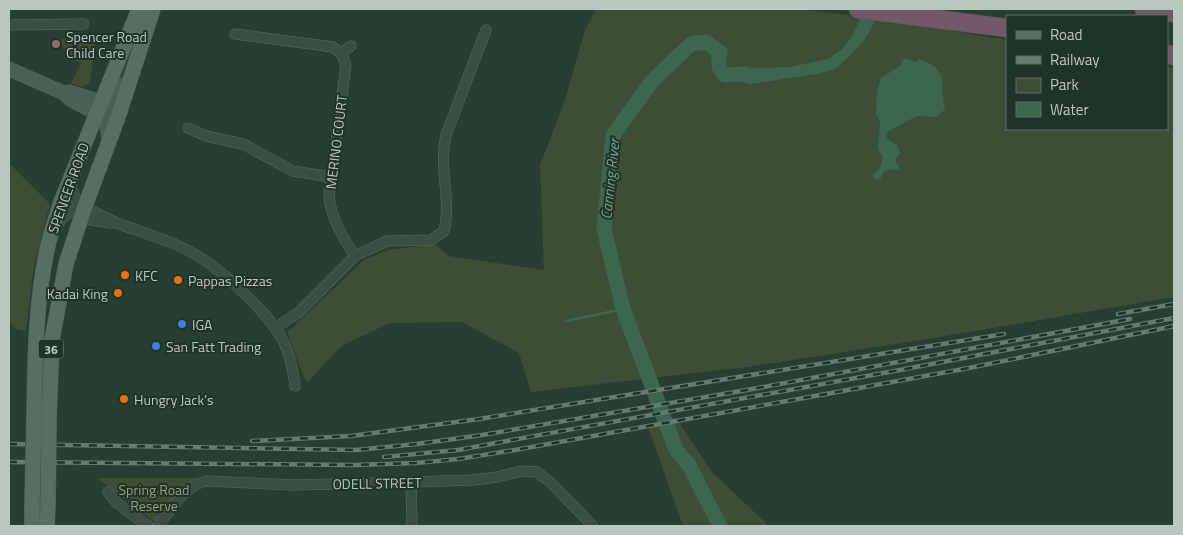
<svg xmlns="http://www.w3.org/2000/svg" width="1183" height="535" font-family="'Titillium Web',sans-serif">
<rect width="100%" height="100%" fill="#273e31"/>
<!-- green -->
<g fill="#3c4f36">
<path d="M 596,9 L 797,9 L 884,19 L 1007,40 L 1007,129 L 1167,129 L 1167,67 L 1174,68 L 1174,297 L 934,338 L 747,367 L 531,392 L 519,353 L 462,322 L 390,323 L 341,346 L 307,383 L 298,362 L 287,331 L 293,327 L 364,260 L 388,250 L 435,244 L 448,256 L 544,270 L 540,165 L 564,103 L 585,30 Z"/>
<path d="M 55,39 L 96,39 L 90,83 L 81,87 L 71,83 L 81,63 L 64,55 L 67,49 L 54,43 Z"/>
<path d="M 9,163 L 50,204 L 34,265 L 26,331 L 15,329 L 9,321 Z"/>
<path d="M 676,418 L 712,472 L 769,526 L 683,526 L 647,424 Z"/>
<path d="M 97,478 L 196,478 L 156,523 Z"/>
</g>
<!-- water -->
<g fill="#3d664f">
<path d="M 864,9 L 882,9 L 865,39 L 852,54 L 835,69 L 817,74 L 750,84 L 737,81 L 725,75 L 737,69 L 790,67 L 828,59 L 842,49 L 850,39 L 859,23 Z"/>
<path d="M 904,58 L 916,62 L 919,59 C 952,70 938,83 945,109 L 937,117 L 917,116 L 890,130 L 886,134 L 887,139 L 897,145 L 900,152 L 895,161 L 899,166 L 899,170 L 891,169 L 884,172 L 880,179 L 875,179 L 872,176 L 880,168 L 883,157 L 878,149 L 880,121 L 876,115 L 877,92 L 881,78 L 900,66 Z"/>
</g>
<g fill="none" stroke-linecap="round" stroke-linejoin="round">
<!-- stream -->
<path stroke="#3d664f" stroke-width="2.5" d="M 566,321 L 623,309"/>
<!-- river -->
<path stroke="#3d664f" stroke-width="15" d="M 720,526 L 689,465 L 676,450 L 623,309 L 604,229 L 613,135 L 653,80 L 691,44 L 706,42 L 720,52 C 718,62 717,68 725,75 L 746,74"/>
<defs>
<g id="street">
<path d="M 9,25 L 84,24"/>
<path d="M 235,34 L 333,47 L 341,53 L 346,65 L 329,196 C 331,218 343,238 355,256"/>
<path d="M 341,53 L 351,46"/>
<path d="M 188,128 L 206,136 L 243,144 L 293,171 L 331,177"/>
<path d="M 69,182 L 77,202 L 91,220 L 111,223"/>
<path d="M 56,226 C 80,194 94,215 122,225 C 144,233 168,240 189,251 C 217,265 267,311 282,339 C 290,353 293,370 295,386"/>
<path d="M 275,328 L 298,313 L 355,256 L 387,241 L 431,240 L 444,231 C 452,199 438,169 446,135 L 486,30"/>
<path d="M 411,482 L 412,526"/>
<path d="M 108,492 L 117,503 L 148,526"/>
<path d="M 158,526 C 171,510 184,486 206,481 L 294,485 L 411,482 L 473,480 L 497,477 L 522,471 L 537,472 L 550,482 L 593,526"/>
</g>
<g id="secondary">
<path d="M 9,69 L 64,93 L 70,99 L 89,109 L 103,108 L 107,107 L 115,102 L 122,85"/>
<path d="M 69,92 L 94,100 L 106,121 L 109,139"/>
</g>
<g id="primary">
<path d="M 34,419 C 35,363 35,306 47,250 C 50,234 56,218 61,202 L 139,9"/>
<path d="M 49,420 L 52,340 L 66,264 L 84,209 L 118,117 L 153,9"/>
<path d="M 32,526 L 32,505"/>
<path d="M 47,526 L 48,505"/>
</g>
<g id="highway">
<path d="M 858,9 L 1007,28"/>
<path d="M 1144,9 L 1174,13"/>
<path d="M 1167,54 L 1174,56"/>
</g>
</defs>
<!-- street casing -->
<use href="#street" stroke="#596c61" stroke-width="11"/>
<!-- secondary casing -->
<use href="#secondary" stroke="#596c61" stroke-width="15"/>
<!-- primary casing -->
<use href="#primary" stroke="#475a4f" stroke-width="16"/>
<!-- highway casing -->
<use href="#highway" stroke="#46594e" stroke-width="19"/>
<!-- street -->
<use href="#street" stroke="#3b4e43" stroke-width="10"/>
<!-- secondary -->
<use href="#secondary" stroke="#496155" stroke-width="14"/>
<!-- primary -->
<use href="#primary" stroke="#596e62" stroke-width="15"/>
<!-- highway -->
<use href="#highway" stroke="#735867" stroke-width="18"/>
<defs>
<g id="rail">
<path d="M 1118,314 L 1174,304"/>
<path d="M 252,441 L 351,436 L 479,419 L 1004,334"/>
<path d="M 9,444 L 356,450 L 417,444 L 482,435 L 747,390 L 1130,319"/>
<path d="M 384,457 L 458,450 L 507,441 L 900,370 L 1174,318"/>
<path d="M 9,462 L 355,465 L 416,463 L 458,459 L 515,450 L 826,394 L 969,368 L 1174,326"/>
</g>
</defs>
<!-- rail casing -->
<use href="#rail" stroke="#647c6f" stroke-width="4.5"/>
<!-- rail -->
<use href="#rail" stroke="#203328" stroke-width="2.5" stroke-dasharray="8" stroke-linecap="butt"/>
<defs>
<g id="primary-bridge">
<path d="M 32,505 L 34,419"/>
<path d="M 48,505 L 49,420"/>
</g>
</defs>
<!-- primary-bridge casing -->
<use href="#primary-bridge" stroke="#475a4f" stroke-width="16" stroke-linecap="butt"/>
<!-- primary-bridge -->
<use href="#primary-bridge" stroke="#596e62" stroke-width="15"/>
</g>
<!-- markers -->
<circle fill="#8d6e63" stroke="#203328" stroke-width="2" cx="56" cy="44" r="5"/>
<g fill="#e8710a" stroke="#203328" stroke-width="2">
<circle cx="125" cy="275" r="5"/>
<circle cx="178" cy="280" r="5"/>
<circle cx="118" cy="293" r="5"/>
<circle cx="124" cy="399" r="5"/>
</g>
<g fill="#3f7fe0" stroke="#203328" stroke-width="2">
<circle cx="182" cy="324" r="5"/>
<circle cx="156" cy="346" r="5"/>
</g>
<g text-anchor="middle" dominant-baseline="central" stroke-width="4" stroke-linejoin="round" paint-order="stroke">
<!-- shield labels -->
<rect fill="#203328" stroke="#8a9c92" stroke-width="1" x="38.5" y="339.5" width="25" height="19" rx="4"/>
<g font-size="12" font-weight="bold" fill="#b7c9bf">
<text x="51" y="349">36</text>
</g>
<!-- poi labels -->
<g font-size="14" fill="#b7c9bf" stroke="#203328" text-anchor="start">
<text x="66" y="36">Spencer Road<tspan x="66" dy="16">Child Care</tspan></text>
<text x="135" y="275">KFC</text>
<text x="188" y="280">Pappas Pizzas</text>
<text x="108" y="293" text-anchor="end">Kadai King</text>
<text x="192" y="324">IGA</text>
<text x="166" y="346">San Fatt Trading</text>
<text x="134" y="399">Hungry Jack's</text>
</g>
<!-- street labels -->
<g font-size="14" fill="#b7c9bf" stroke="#203328">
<text transform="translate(336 142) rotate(-83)">MERINO COURT</text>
<text transform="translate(68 188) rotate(-70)">SPENCER ROAD</text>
<text transform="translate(377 483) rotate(-1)">ODELL STREET</text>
</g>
<!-- park labels -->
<g font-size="14" fill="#999d77" stroke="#203328">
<text x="154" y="489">Spring Road<tspan x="154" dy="16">Reserve</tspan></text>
</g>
<!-- water labels -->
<g font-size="15" font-style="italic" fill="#73a588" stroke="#203328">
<text transform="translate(610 179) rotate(-84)">Canning River</text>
</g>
</g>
<!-- border -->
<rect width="1183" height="535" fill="none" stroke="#b7c9bf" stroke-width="20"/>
<!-- legend -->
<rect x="1006" y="15" width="162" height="115" fill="#203328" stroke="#5c6f64"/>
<rect x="1016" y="31" width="25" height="8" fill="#596e62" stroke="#5c6f64"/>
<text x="1050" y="40" font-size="15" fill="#b7c9bf">Road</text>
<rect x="1016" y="56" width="25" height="8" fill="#647c6f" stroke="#5c6f64"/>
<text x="1050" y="65" font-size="15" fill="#b7c9bf">Railway</text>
<rect x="1016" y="78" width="25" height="15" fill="#3c4f36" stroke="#5c6f64"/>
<text x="1050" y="90" font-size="15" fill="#b7c9bf">Park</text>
<rect x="1016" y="102" width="25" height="15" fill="#3d664f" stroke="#5c6f64"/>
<text x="1050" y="115" font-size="15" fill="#b7c9bf">Water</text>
</svg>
